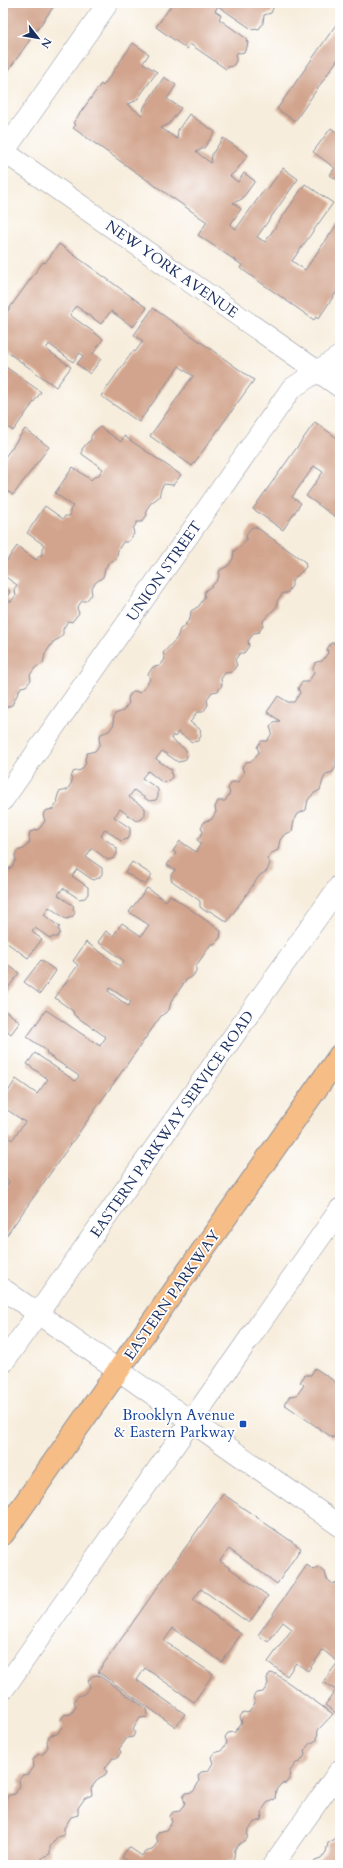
<svg xmlns="http://www.w3.org/2000/svg" width="343" height="1868" font-family="Cardo,serif">
<rect width="100%" height="100%" fill="#fff"/>
<filter id="ink" filterUnits="userSpaceOnUse"><feTurbulence type="fractalNoise" baseFrequency=".025" numOctaves="2"/><feDisplacementMap in="SourceGraphic" scale="8" xChannelSelector="R" yChannelSelector="G"/><feConvolveMatrix kernelMatrix="1 2 1 2 8 2 1 2 1" color-interpolation-filters="sRGB"/></filter>
<filter id="wash" filterUnits="userSpaceOnUse"><feTurbulence type="fractalNoise" baseFrequency=".012" numOctaves="4" result="noise"/><feDisplacementMap in="SourceGraphic" scale="16" xChannelSelector="R" yChannelSelector="G"/><feGaussianBlur stdDeviation="0.9" result="paint"/><feColorMatrix in="noise" values="0 0 0 0 0 0 0 0 0 0 0 0 0 0 0 0 0 1.4 0 .05"/><feComposite in="paint" operator="in"/></filter>
<g filter="url(#wash)">
<rect width="100%" height="100%" fill="#f7eddc"/>
<g id="blocks">
<!-- building -->
<g fill="#d2a48d" fill-rule="evenodd">
<path d="M 3,3 L 56,3 L 3,78 Z"/>
<path d="M 173,3 L 275,3 L 271,13 L 264,15 L 263,23 L 259,29 L 255,28 L 253,30 L 218,6 L 215,11 L 221,15 L 219,19 L 247,39 L 246,41 L 248,42 L 247,47 L 244,52 L 240,53 L 238,52 L 236,55 L 236,61 L 233,66 L 228,67 L 226,69 L 190,44 L 187,49 L 156,27 Z"/>
<path d="M 340,19 L 340,56 L 295,121 L 277,109 Z"/>
<path d="M 133,43 L 149,54 L 143,63 L 157,72 L 136,101 L 127,104 L 142,115 L 144,107 L 164,77 L 176,85 L 167,99 L 181,108 L 169,124 L 161,128 L 177,139 L 178,130 L 189,114 L 215,132 L 204,148 L 196,152 L 211,163 L 212,154 L 223,138 L 248,155 L 236,171 L 230,176 L 238,182 L 244,173 L 255,181 L 242,199 L 233,203 L 241,209 L 230,225 L 236,229 L 265,189 L 267,190 L 283,168 L 298,179 L 257,237 L 265,242 L 305,184 L 333,203 L 292,261 L 305,270 L 340,220 L 340,287 L 318,319 L 316,317 L 314,320 L 240,268 L 242,265 L 198,235 L 207,222 L 73,128 L 76,125 L 73,123 L 101,84 L 103,86 Z"/>
<path d="M 331,128 L 340,135 L 340,182 L 330,175 L 335,168 L 313,152 Z"/>
<path d="M 59,244 L 147,308 L 133,327 L 111,311 L 101,324 L 76,306 L 70,315 L 103,339 L 93,354 L 101,359 L 90,374 L 77,364 L 83,356 L 80,353 L 73,362 L 49,344 L 46,349 L 71,367 L 56,387 L 3,349 L 3,323 L 5,320 L 3,317 L 43,262 L 45,263 Z"/>
<path d="M 153,308 L 254,380 L 192,466 L 150,436 L 193,376 L 179,366 L 139,422 L 101,396 L 133,351 L 135,352 L 143,341 L 134,335 Z"/>
<path d="M 3,365 L 41,392 L 13,431 L 3,423 Z"/>
<path d="M 315,422 L 340,440 L 340,520 L 306,496 L 323,472 L 314,466 L 292,497 L 301,503 L 283,530 L 253,509 Z"/>
<path d="M 100,427 L 121,442 L 124,436 L 181,475 L 173,485 L 164,484 L 161,489 L 159,497 L 151,503 L 146,510 L 147,515 L 142,522 L 137,522 L 133,529 L 134,534 L 128,542 L 123,542 L 118,550 L 116,559 L 108,563 L 105,569 L 103,577 L 95,583 L 91,589 L 92,594 L 86,601 L 82,601 L 77,608 L 79,613 L 72,622 L 68,621 L 63,629 L 63,634 L 60,638 L 53,642 L 45,654 L 43,663 L 35,668 L 30,675 L 31,680 L 26,686 L 21,687 L 12,705 L 7,707 L 3,713 L 3,586 L 10,592 L 6,598 L 11,602 L 16,595 L 14,589 L 17,585 L 3,575 L 3,566 L 17,546 L 36,560 L 39,556 L 42,555 L 42,548 L 44,545 L 27,533 L 45,506 L 63,519 L 65,516 L 70,516 L 70,510 L 73,506 L 55,493 L 73,467 L 91,480 L 94,477 L 98,476 L 103,469 L 82,454 L 82,449 L 87,443 L 91,440 L 91,436 L 96,430 Z"/>
<path d="M 25,429 L 49,447 L 13,495 L 3,488 L 3,460 Z"/>
<path d="M 252,527 L 256,527 L 305,562 L 306,567 L 292,581 L 292,586 L 287,593 L 283,593 L 277,601 L 277,606 L 263,621 L 263,625 L 259,632 L 254,633 L 248,641 L 249,646 L 244,653 L 240,653 L 235,660 L 237,665 L 232,672 L 225,673 L 221,679 L 222,685 L 218,691 L 212,692 L 207,699 L 208,705 L 203,712 L 197,712 L 192,720 L 190,722 L 201,730 L 200,732 L 201,736 L 198,741 L 192,742 L 178,732 L 175,737 L 173,735 L 171,739 L 186,750 L 187,757 L 184,761 L 178,762 L 162,751 L 156,759 L 172,770 L 171,772 L 172,777 L 169,781 L 163,783 L 148,771 L 142,778 L 158,789 L 158,796 L 156,800 L 149,801 L 134,790 L 129,797 L 145,808 L 145,815 L 142,819 L 136,821 L 120,809 L 114,817 L 130,828 L 130,835 L 128,839 L 121,841 L 105,829 L 101,836 L 117,848 L 117,854 L 114,858 L 108,860 L 92,848 L 86,857 L 102,868 L 102,874 L 99,878 L 93,880 L 77,869 L 72,876 L 88,887 L 88,894 L 85,898 L 79,899 L 63,888 L 58,895 L 74,906 L 73,908 L 75,913 L 72,917 L 66,919 L 49,907 L 44,915 L 60,927 L 58,928 L 60,933 L 57,937 L 52,937 L 51,939 L 35,928 L 32,932 L 42,939 L 28,958 L 3,940 L 3,871 L 11,868 L 16,860 L 15,856 L 17,851 L 24,849 L 30,842 L 29,837 L 30,832 L 39,829 L 45,821 L 43,815 L 45,811 L 53,809 L 58,802 L 57,798 L 59,792 L 67,790 L 72,782 L 71,778 L 73,772 L 81,770 L 86,763 L 85,759 L 87,753 L 95,751 L 100,744 L 99,739 L 101,734 L 109,731 L 114,724 L 113,720 L 115,714 L 123,711 L 129,703 L 128,699 L 130,694 L 135,691 L 140,693 L 145,687 L 150,679 L 148,674 L 153,667 L 160,666 L 165,659 L 163,653 L 177,638 L 180,629 L 187,625 L 185,624 L 190,619 L 191,611 L 199,606 L 204,598 L 205,591 L 213,585 L 218,579 L 220,570 L 228,566 L 233,559 L 234,551 L 242,545 L 246,540 L 247,533 Z"/>
<path d="M 340,637 L 340,755 L 336,760 L 336,766 L 333,772 L 326,774 L 323,780 L 320,790 L 313,794 L 308,800 L 306,810 L 298,814 L 294,821 L 292,831 L 284,835 L 280,840 L 278,850 L 270,854 L 267,859 L 270,863 L 267,871 L 260,875 L 227,922 L 210,911 L 205,911 L 200,907 L 200,901 L 171,880 L 171,875 L 175,870 L 167,865 L 176,853 L 173,851 L 180,841 L 196,852 L 201,843 L 197,840 L 203,832 L 201,827 L 205,821 L 211,820 L 216,812 L 215,807 L 218,801 L 225,801 L 230,793 L 228,788 L 232,782 L 238,782 L 244,773 L 242,767 L 246,762 L 252,761 L 259,752 L 257,747 L 261,741 L 267,741 L 272,733 L 270,727 L 274,722 L 280,721 L 267,712 L 278,696 L 288,702 L 294,702 L 300,693 L 298,688 L 302,682 L 308,682 L 314,673 L 313,668 L 316,662 L 322,661 L 328,653 L 327,649 L 331,643 L 336,643 Z"/>
<path d="M 132,862 L 152,875 L 145,885 L 125,872 Z"/>
<path d="M 147,888 L 166,901 L 170,895 L 221,931 L 220,938 L 214,944 L 211,944 L 196,966 L 196,971 L 193,976 L 186,980 L 171,1002 L 169,1010 L 161,1016 L 4,1239 L 3,1191 L 9,1182 L 3,1178 L 3,1133 L 12,1140 L 25,1122 L 3,1107 L 3,1093 L 6,1095 L 16,1079 L 37,1094 L 48,1079 L 27,1064 L 35,1053 L 75,1081 L 79,1076 L 47,1054 L 46,1050 L 27,1037 L 46,1010 L 100,1046 L 106,1037 L 74,1015 L 73,1011 L 55,998 L 78,965 L 73,961 L 86,942 L 120,966 L 124,961 L 98,942 L 106,931 L 113,936 L 122,923 L 141,936 L 149,925 L 129,912 ZM 110,988 L 131,1002 L 128,1006 L 108,991 Z"/>
<path d="M 41,960 L 56,971 L 40,994 L 24,982 Z"/>
<path d="M 3,961 L 19,973 L 3,995 Z"/>
<path d="M 3,1009 L 20,1022 L 11,1034 L 3,1027 Z"/>
<path d="M 315,1368 L 340,1385 L 340,1427 L 333,1438 L 284,1404 L 290,1396 L 297,1395 L 304,1385 L 300,1382 L 305,1375 L 311,1375 Z"/>
<path d="M 223,1494 L 301,1548 L 277,1584 L 229,1549 L 224,1555 L 220,1561 L 268,1596 L 249,1623 L 201,1589 L 193,1600 L 241,1634 L 222,1662 L 173,1628 L 164,1641 L 213,1674 L 194,1702 L 145,1668 L 137,1680 L 185,1714 L 176,1727 L 98,1672 Z"/>
<path d="M 307,1565 L 313,1570 L 319,1568 L 325,1573 L 327,1579 L 333,1584 L 338,1581 L 340,1583 L 340,1716 L 325,1705 L 336,1690 L 323,1682 L 338,1662 L 323,1650 L 308,1671 L 296,1663 L 287,1676 L 268,1662 L 292,1629 L 283,1622 L 268,1642 L 258,1635 Z"/>
<path d="M 270,1673 L 276,1674 L 333,1714 L 318,1730 L 317,1740 L 309,1744 L 304,1751 L 305,1755 L 300,1762 L 296,1763 L 290,1771 L 289,1779 L 286,1783 L 281,1784 L 276,1790 L 275,1799 L 267,1803 L 263,1809 L 261,1820 L 254,1823 L 248,1830 L 247,1839 L 239,1844 L 235,1849 L 234,1858 L 224,1865 L 134,1865 L 122,1857 L 129,1847 L 142,1856 L 145,1852 L 152,1850 L 158,1842 L 156,1836 L 159,1832 L 166,1830 L 172,1822 L 170,1816 L 173,1812 L 180,1811 L 185,1803 L 183,1797 L 186,1793 L 193,1792 L 199,1782 L 198,1776 L 201,1772 L 208,1771 L 213,1763 L 211,1757 L 214,1753 L 221,1751 L 227,1743 L 225,1737 L 228,1733 L 235,1732 L 242,1722 L 240,1717 L 243,1712 L 248,1713 L 255,1703 L 253,1697 L 256,1693 L 263,1692 L 268,1684 L 267,1678 Z"/>
<path d="M 98,1675 L 147,1709 L 148,1714 L 147,1717 L 140,1718 L 133,1729 L 135,1732 L 133,1737 L 127,1738 L 119,1749 L 121,1752 L 117,1758 L 113,1758 L 105,1768 L 107,1772 L 105,1775 L 99,1778 L 91,1788 L 92,1795 L 85,1798 L 78,1808 L 78,1815 L 71,1817 L 64,1828 L 64,1835 L 57,1837 L 50,1847 L 50,1854 L 43,1857 L 38,1865 L 3,1865 L 3,1811 L 6,1806 L 5,1800 L 9,1795 L 15,1794 L 20,1786 L 19,1780 L 23,1775 L 29,1774 L 34,1767 L 33,1760 L 37,1755 L 43,1754 L 48,1747 L 47,1741 L 50,1735 L 57,1734 L 62,1727 L 60,1721 L 64,1715 L 71,1714 L 76,1707 L 74,1701 L 78,1696 L 84,1694 L 90,1687 L 88,1681 L 92,1676 Z"/>
<path d="M 340,1832 L 340,1865 L 312,1865 L 315,1861 L 321,1859 L 326,1852 L 328,1843 L 335,1839 Z"/>
</g>
</g>
</g>
<g filter="url(#ink)">
<use href="#blocks" fill-opacity="0" stroke="#898e9d" stroke-width="1"/>
<g fill="none" stroke-linecap="round" stroke-linejoin="round">
<defs>
<g id="street">
<path d="M 3,151 L 340,387"/>
<path d="M 3,153 L 108,3"/>
<path d="M 3,800 L 291,389 L 340,356"/>
<path d="M 3,1289 L 340,1526"/>
<path d="M 3,1363 L 340,885"/>
<path d="M 3,1690 L 340,1209"/>
<path d="M 273,1865 L 340,1770"/>
</g>
<path id="primary" d="M 3,1534 L 340,1055"/>
</defs>
<!-- street casing -->
<use href="#street" stroke="#898e9d" stroke-width="22"/>
<!-- primary casing -->
<use href="#primary" stroke="#898e9d" stroke-width="24"/>
<!-- street -->
<use href="#street" stroke="#fff" stroke-width="21"/>
<!-- primary -->
<use href="#primary" stroke="#f6be86" stroke-width="22"/>
</g>
</g>
<!-- markers -->
<rect fill="#1a4fb4" stroke="#fff" stroke-width="1.5" x="239" y="1420" width="8" height="8" rx="2"/>
<g text-anchor="middle" dominant-baseline="central" stroke-width="3.5" stroke-linejoin="round" paint-order="stroke">
<!-- street labels -->
<g font-size="15" fill="#1b2f5e" stroke="#fff">
<text transform="translate(172 269) rotate(35)">NEW YORK AVENUE</text>
<text transform="translate(164 571) rotate(-55)">UNION STREET</text>
<text transform="translate(172 1124) rotate(-55)">EASTERN PARKWAY SERVICE ROAD</text>
<text transform="translate(172 1295) rotate(-55)">EASTERN PARKWAY</text>
</g>
<!-- transit labels -->
<g font-size="15" fill="#164399" stroke="#fff" text-anchor="end">
<text x="235" y="1415">Brooklyn Avenue<tspan x="235" dy="17">&amp; Eastern Parkway</tspan></text>
</g>
</g>
<!-- margin -->
<rect width="343" height="1868" fill="none" stroke="#fff" stroke-width="16"/>
<!-- north arrow -->
<g transform="translate(38 38) rotate(121)" stroke="#ffffff" stroke-width="3" paint-order="stroke">
<path d="M0-3L7 15L0 10L-7 15Z" fill="#1b2f5e"/>
<text y="-6" font-size="11" font-weight="bold" text-anchor="middle" fill="#1b2f5e">N</text>
</g>
</svg>
